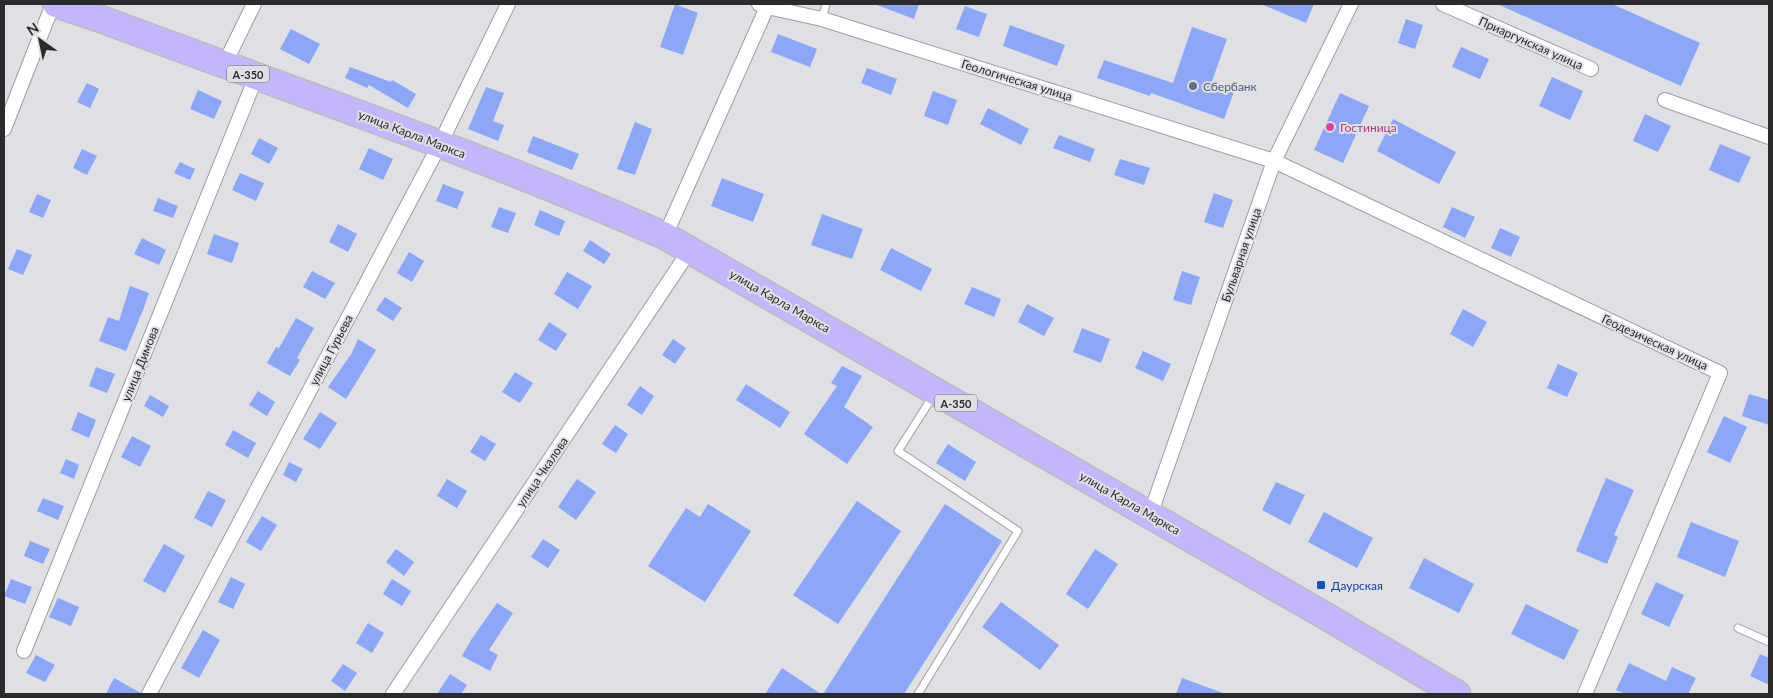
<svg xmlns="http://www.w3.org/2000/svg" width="1773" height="698" font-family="Lato,sans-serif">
<rect width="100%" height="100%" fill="#dee0e5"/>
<!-- building -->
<g fill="#8da6f5">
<path d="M 675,4 L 698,13 L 683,55 L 660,47 Z"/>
<path d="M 877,4 L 919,4 L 914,19 L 877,5 Z"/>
<path d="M 1261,4 L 1314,4 L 1306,23 Z"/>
<path d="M 1497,4 L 1612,4 L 1700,43 L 1681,86 Z"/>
<path d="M 965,6 L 987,14 L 979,37 L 956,29 Z"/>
<path d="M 1406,19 L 1423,25 L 1415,49 L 1398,43 Z"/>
<path d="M 1010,25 L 1065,45 L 1057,66 L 1003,46 Z"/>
<path d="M 1192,27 L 1227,39 L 1211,84 L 1234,92 L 1224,119 L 1151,93 L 1150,96 L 1097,78 L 1104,60 L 1173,83 Z"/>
<path d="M 291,29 L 320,44 L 309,64 L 280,49 Z"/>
<path d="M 778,34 L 817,49 L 810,67 L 771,52 Z"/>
<path d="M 1461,47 L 1489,59 L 1480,79 L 1452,67 Z"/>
<path d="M 350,67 L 391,82 L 392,80 L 416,94 L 408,108 L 369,85 L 367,88 L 345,78 Z"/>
<path d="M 867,68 L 897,79 L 891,95 L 861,83 Z"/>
<path d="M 1552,77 L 1583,91 L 1570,120 L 1539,106 Z"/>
<path d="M 87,83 L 99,89 L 90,108 L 77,102 Z"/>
<path d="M 486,87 L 504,93 L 493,121 L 504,125 L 498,141 L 468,129 Z"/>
<path d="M 198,90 L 222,101 L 214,119 L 190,109 Z"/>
<path d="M 933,91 L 957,100 L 948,125 L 924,116 Z"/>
<path d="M 1340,93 L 1369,106 L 1343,163 L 1314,150 Z"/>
<path d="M 988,108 L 1029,129 L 1021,145 L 980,124 Z"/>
<path d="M 1645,114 L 1671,126 L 1658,152 L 1633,141 Z"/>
<path d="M 1393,119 L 1456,152 L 1439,184 L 1377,151 Z"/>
<path d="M 635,122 L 652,129 L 635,175 L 617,169 Z"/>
<path d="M 1059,135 L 1095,149 L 1090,162 L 1053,148 Z"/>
<path d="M 533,136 L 579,154 L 572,170 L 527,152 Z"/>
<path d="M 259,138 L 278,148 L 269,164 L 251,154 Z"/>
<path d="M 1720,144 L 1751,157 L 1739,183 L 1709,170 Z"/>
<path d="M 369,148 L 393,159 L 383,180 L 359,169 Z"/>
<path d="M 82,149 L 97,156 L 87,175 L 73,168 Z"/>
<path d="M 1120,159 L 1150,168 L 1144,185 L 1114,175 Z"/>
<path d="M 180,162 L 195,169 L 190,180 L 174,173 Z"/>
<path d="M 240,173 L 264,183 L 256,201 L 232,190 Z"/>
<path d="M 722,178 L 764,194 L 753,222 L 711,206 Z"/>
<path d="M 443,184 L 464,192 L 457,209 L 436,201 Z"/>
<path d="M 1214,193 L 1233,200 L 1223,228 L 1204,222 Z"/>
<path d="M 37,194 L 51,200 L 43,218 L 29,212 Z"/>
<path d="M 158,198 L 178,206 L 173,218 L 153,211 Z"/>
<path d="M 499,207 L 516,213 L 508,233 L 491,227 Z"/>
<path d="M 1452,207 L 1475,217 L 1465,238 L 1443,227 Z"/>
<path d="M 540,210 L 565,221 L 559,236 L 534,225 Z"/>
<path d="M 822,214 L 863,229 L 852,259 L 811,245 Z"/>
<path d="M 338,224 L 357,234 L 348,252 L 329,242 Z"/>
<path d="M 1500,228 L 1520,237 L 1511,257 L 1491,248 Z"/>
<path d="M 214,234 L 239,243 L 232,263 L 207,254 Z"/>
<path d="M 142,238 L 166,250 L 159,265 L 134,254 Z"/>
<path d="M 590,240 L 611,254 L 604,264 L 583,251 Z"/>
<path d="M 891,248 L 932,269 L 921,291 L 880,270 Z"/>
<path d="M 17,249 L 32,255 L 23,275 L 8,269 Z"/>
<path d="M 409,252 L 424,261 L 412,282 L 397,273 Z"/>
<path d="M 312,271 L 335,283 L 325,299 L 303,287 Z"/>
<path d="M 1182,271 L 1200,277 L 1191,305 L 1173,300 Z"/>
<path d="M 567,272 L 592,286 L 578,309 L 554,294 Z"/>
<path d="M 130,286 L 149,293 L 143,310 L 126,351 L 99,341 L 108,317 L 119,321 Z"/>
<path d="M 972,287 L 1001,299 L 994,317 L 964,304 Z"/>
<path d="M 385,297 L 402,308 L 393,321 L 376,310 Z"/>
<path d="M 1027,304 L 1054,318 L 1044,336 L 1018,322 Z"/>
<path d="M 1463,309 L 1487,322 L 1473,347 L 1450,334 Z"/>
<path d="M 296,318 L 314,328 L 297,358 L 300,360 L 290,376 L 267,363 L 276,347 L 279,348 Z"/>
<path d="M 549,322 L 567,334 L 556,351 L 538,340 Z"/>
<path d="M 1082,328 L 1110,339 L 1101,363 L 1073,352 Z"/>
<path d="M 358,339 L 376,350 L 346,399 L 328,387 L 352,353 Z"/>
<path d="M 673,339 L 686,348 L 675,364 L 662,355 Z"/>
<path d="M 1143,351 L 1171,364 L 1163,381 L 1135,368 Z"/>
<path d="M 1558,364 L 1578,373 L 1567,397 L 1547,388 Z"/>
<path d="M 842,366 L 862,376 L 844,407 L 873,427 L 847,464 L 804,434 L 837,386 L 831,383 Z"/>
<path d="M 96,367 L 115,374 L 107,393 L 89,386 Z"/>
<path d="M 515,372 L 533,383 L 520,403 L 502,392 Z"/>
<path d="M 746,384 L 790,412 L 780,428 L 736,400 Z"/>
<path d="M 640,386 L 654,396 L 642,415 L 627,405 Z"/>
<path d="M 258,391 L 275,402 L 267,416 L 249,405 Z"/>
<path d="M 1749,394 L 1769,400 L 1769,425 L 1742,416 Z"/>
<path d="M 150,395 L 169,406 L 163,417 L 144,406 Z"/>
<path d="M 78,412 L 96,420 L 89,438 L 71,430 Z"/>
<path d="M 320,412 L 337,423 L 320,449 L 303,439 Z"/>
<path d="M 1724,416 L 1747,427 L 1730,463 L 1707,452 Z"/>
<path d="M 615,425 L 628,434 L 616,453 L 602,444 Z"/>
<path d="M 233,430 L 256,443 L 248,458 L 225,445 Z"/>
<path d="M 481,435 L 496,444 L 485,461 L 470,452 Z"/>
<path d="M 132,436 L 151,446 L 140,467 L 121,457 Z"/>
<path d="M 948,444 L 976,462 L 965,481 L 936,463 Z"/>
<path d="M 66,459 L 79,465 L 74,479 L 60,473 Z"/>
<path d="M 289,462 L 303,469 L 296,482 L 283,475 Z"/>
<path d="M 1606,478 L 1634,490 L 1614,535 L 1618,537 L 1607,564 L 1576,551 Z"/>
<path d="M 447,479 L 467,491 L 457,508 L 437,496 Z"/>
<path d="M 577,479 L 596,492 L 576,520 L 558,507 Z"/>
<path d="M 1276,482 L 1305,495 L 1290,525 L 1262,510 Z"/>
<path d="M 208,491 L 226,500 L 212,527 L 194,518 Z"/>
<path d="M 43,498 L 64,506 L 58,520 L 37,511 Z"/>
<path d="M 857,501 L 901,531 L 838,624 L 793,595 Z"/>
<path d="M 708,504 L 751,531 L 705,602 L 648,566 L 686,508 L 700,517 Z"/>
<path d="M 945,504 L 1002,541 L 904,694 L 823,694 Z"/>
<path d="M 1324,512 L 1373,538 L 1357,568 L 1308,542 Z"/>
<path d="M 262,516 L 277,525 L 261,551 L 246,542 Z"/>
<path d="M 1691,522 L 1739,541 L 1725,577 L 1677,557 Z"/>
<path d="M 543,539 L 560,550 L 548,568 L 531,557 Z"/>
<path d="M 30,541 L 50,549 L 43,564 L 24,556 Z"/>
<path d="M 164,544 L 185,556 L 165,593 L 143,581 Z"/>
<path d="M 396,549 L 414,562 L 404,576 L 386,562 Z"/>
<path d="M 1095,549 L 1118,564 L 1088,609 L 1066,594 Z"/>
<path d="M 1424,558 L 1474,584 L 1459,613 L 1409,588 Z"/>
<path d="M 231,577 L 245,584 L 233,609 L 218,602 Z"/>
<path d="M 11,579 L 32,587 L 25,604 L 4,596 Z"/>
<path d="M 392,579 L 411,591 L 402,606 L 383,594 Z"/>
<path d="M 1656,582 L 1684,595 L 1669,627 L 1641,614 Z"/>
<path d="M 58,598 L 79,607 L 71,626 L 49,617 Z"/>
<path d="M 1001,602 L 1059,645 L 1040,670 L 982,627 Z"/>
<path d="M 497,603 L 513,613 L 489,650 L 498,655 L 490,671 L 462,656 L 471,640 Z"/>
<path d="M 1526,604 L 1579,630 L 1564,660 L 1511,634 Z"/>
<path d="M 368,623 L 384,633 L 372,653 L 356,643 Z"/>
<path d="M 203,630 L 220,640 L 199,678 L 181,668 Z"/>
<path d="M 1760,654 L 1769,658 L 1769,685 L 1750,676 Z"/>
<path d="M 36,655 L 55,665 L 45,682 L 26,673 Z"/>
<path d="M 1629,663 L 1666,681 L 1672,667 L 1696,678 L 1688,694 L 1625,694 L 1616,690 Z"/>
<path d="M 343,664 L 357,673 L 345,691 L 331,681 Z"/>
<path d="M 782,668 L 821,694 L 765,694 Z"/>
<path d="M 450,674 L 467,685 L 461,694 L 437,694 Z"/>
<path d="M 114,678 L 141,693 L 140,694 L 106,694 Z"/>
<path d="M 1182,678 L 1223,693 L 1223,694 L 1176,694 Z"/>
</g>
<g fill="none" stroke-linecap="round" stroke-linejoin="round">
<defs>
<g id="lane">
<path d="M 822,19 L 826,4"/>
<path d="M 1738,628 L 1769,642"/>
<path d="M 918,694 L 1018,531 L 898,451 L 933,396"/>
</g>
<g id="street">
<path d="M 759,4 L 767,7 L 822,19 L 1274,161 L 1720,373 L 1585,694"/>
<path d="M 1443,4 L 1591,69"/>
<path d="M 224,65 L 254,4"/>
<path d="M 1665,100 L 1769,137"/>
<path d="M 4,129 L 53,4"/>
<path d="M 665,236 L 767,7"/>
<path d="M 1150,515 L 1274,161 L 1351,4"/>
<path d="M 24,651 L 256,77"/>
<path d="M 149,694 L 440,144 L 508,4"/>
<path d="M 393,694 L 690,250"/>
</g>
<path id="highway" d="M 56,4 L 98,18 C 288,89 480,154 665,236 L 1329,618 L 1457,694"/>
</defs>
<!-- lane casing -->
<use href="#lane" stroke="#9b9da2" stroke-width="9"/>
<!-- street casing -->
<use href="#street" stroke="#9b9da2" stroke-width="16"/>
<!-- highway casing -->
<use href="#highway" stroke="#bbbbbc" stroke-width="29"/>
<!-- lane -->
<use href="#lane" stroke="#fff" stroke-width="7"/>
<!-- street -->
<use href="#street" stroke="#fff" stroke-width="14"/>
<!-- highway -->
<use href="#highway" stroke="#c5b6fb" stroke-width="26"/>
</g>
<!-- markers -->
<circle fill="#5c6f8a" stroke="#dee0e5" stroke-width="2" cx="1193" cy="86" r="5"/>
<circle fill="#d1479c" stroke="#dee0e5" stroke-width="2" cx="1330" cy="127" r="5"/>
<rect fill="#1a4fb4" stroke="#dee0e5" stroke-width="2" x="1316" y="580" width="10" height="10" rx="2.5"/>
<g text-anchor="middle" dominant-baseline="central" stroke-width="4" stroke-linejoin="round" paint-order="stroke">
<!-- shield labels -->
<g fill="#dee0e5" stroke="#606164" stroke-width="1">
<rect x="227" y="65.5" width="42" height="17" rx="4"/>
<rect x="935" y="394.5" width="42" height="17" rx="4"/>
</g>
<g font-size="11" font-weight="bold" fill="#2a2b2d">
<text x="248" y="74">А-350</text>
<text x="956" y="403">А-350</text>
</g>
<!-- street labels -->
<g font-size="12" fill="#2a2b2d" stroke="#dee0e5">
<text transform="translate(1531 43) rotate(24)">Приаргунская улица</text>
<text transform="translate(1017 80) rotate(17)">Геологическая улица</text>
<text transform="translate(412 134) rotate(21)">улица Карла Маркса</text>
<text transform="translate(1241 255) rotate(-71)">Бульварная улица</text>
<text transform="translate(780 301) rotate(30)">улица Карла Маркса</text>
<text transform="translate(1655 342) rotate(25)">Геодезическая улица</text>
<text transform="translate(331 350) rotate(-62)">улица Гурьева</text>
<text transform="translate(140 364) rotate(-68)">улица Димова</text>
<text transform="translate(542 472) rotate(-56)">улица Чкалова</text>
<text transform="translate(1130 503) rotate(30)">улица Карла Маркса</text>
</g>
<!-- service labels -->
<g font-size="12" fill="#4e5e75" stroke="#dee0e5" text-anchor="start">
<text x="1203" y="86">Сбербанк</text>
</g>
<!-- hotel labels -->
<g font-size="12" fill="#b23c85" stroke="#dee0e5" text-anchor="start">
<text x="1340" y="127">Гостиница</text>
</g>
<!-- transit labels -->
<g font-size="12" fill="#164399" stroke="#dee0e5" text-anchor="start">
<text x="1331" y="585">Даурская</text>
</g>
</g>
<!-- border -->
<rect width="1773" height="698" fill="none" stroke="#2a2b2d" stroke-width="10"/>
<!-- north arrow -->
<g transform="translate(40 40) rotate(327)" stroke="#dee0e5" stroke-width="4" paint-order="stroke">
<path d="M0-4L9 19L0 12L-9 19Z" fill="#2a2b2d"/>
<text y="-8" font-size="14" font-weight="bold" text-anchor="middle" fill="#2a2b2d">N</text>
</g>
</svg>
